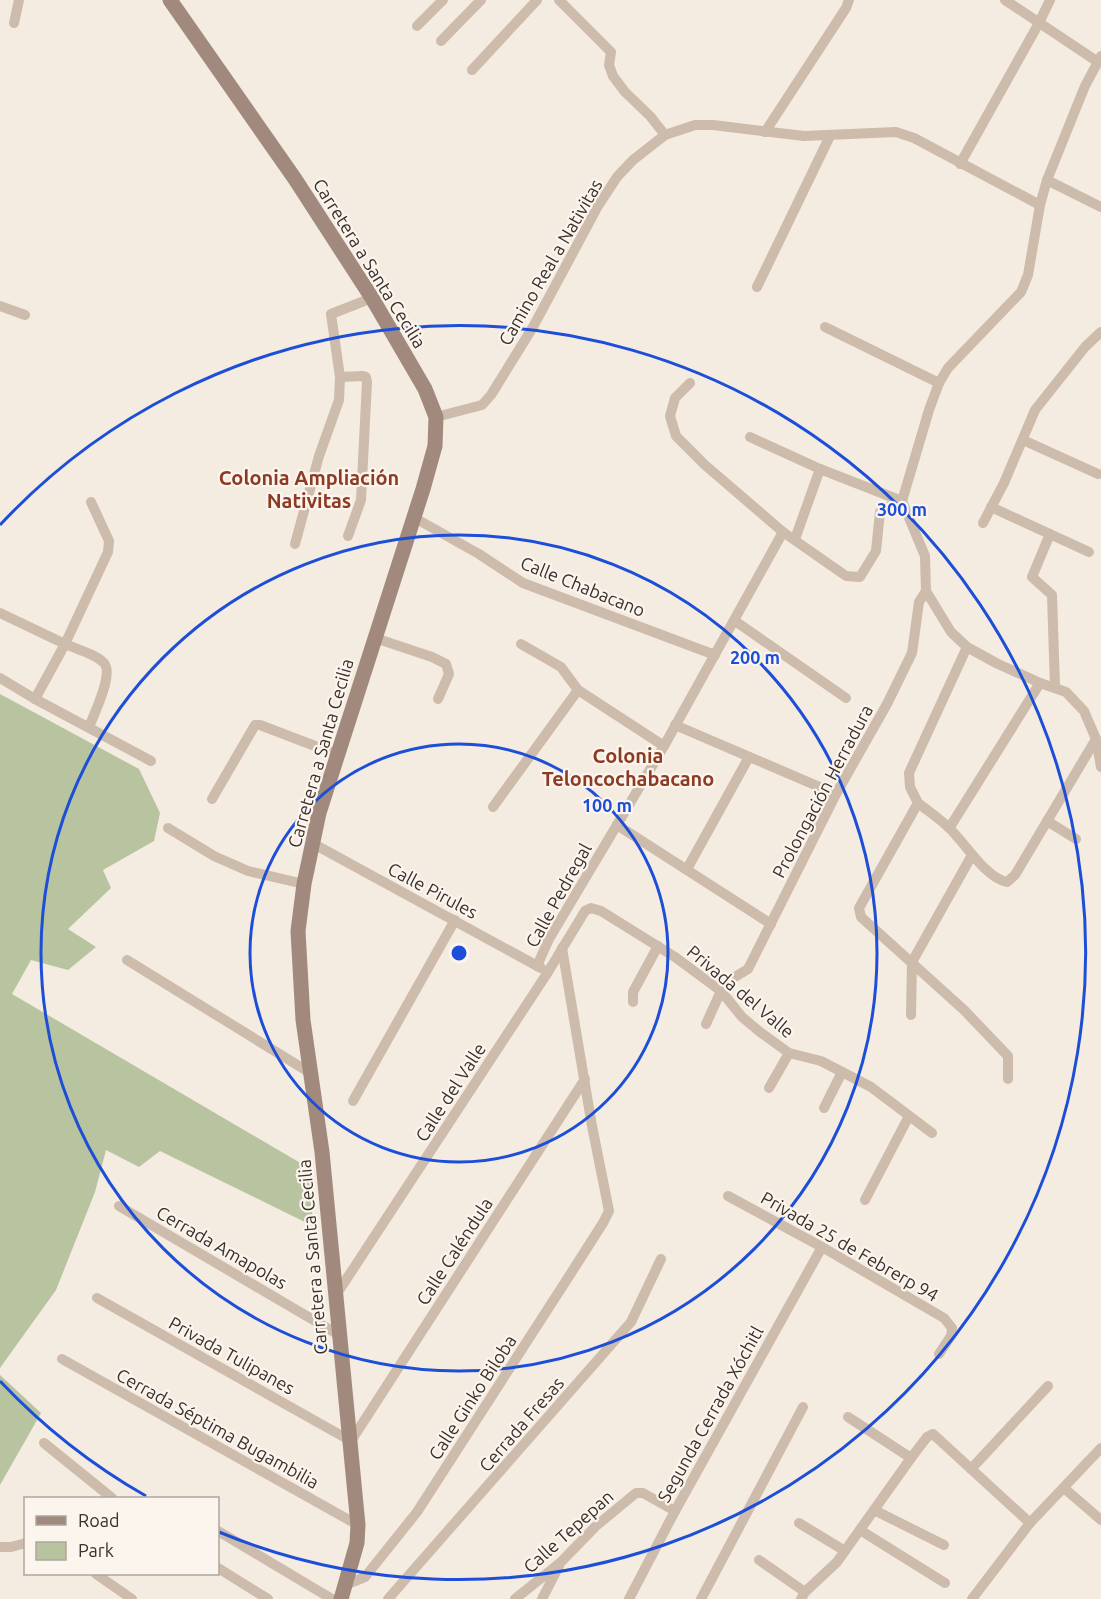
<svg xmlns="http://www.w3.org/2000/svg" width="1101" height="1599" font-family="Ubuntu,sans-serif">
<rect width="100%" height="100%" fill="#f4ebe1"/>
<!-- green -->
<g fill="#b8c4a0">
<path d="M 0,694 L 139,769 L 160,813 L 154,841 L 103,870 L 111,888 L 68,929 L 96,947 L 68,970 L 31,960 L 12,994 L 309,1168 L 313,1226 L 160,1151 L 139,1167 L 106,1150 L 95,1192 L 56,1290 L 0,1368 Z"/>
<path d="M 0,1375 L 41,1413 L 0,1485 Z"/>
</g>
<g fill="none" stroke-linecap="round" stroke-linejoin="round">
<!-- street -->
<g stroke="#cdbbac" stroke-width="10">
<path d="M 559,0 L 611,52 L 609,65 L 613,76 L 625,92 L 650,116 L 665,135"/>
<path d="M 1005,0 L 1098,62"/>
<path d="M 14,23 L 19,0"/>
<path d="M 417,26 L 443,0"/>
<path d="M 441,41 L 481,0"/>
<path d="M 1101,56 L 1085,86 L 1047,180 L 1040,205 L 1028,275 L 1021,292 L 948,368 L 939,383 L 929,410 L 902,501 L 925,556 L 926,591 L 951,632 L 967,647 L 996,663 L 1040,683 L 1066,692 L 1084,711 L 1096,739 L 1101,767"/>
<path d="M 472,70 L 537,0"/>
<path d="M 765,132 L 846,8 L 849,0"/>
<path d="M 960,164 L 1039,23 L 1050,0"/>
<path d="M 1047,180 L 1101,207"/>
<path d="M 757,287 L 830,136"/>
<path d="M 0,306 L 25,315"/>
<path d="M 825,327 L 939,383"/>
<path d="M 340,377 L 363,376 L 366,377 L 367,382 L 361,500 L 348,536"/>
<path d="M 690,383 L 675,398 L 670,416 L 676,436 L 705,465 L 783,532"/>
<path d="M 436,417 L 482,405 L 491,395 L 533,327 L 598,206 L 617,177 L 633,160 L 665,135 L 695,125 L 713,125 L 804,136 L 896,132 L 914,138 L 1040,205"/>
<path d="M 750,437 L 820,469 L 902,501"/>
<path d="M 1023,440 L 1098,474"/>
<path d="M 991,507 L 1089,552"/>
<path d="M 413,517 L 479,554 L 523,583 L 715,655"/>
<path d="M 983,523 L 1004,483 L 1035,410 L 1085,347 L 1101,332"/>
<path d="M 1050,534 L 1032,577 L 1052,595 L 1055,687"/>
<path d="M 795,539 L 820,469"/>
<path d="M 295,544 L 319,456 L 339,400 L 340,377 L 331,314 L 372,298"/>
<path d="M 0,613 L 65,644 L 35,699"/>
<path d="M 735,621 L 846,698"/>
<path d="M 375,638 L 432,657 L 446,664 L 449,674 L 438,699"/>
<path d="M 521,644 L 561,667 L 578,690 L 664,746"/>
<path d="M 967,647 L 909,773 L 910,787 L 918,803 L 859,908 L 861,917 L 964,1010 L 1008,1056 L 1008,1079"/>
<path d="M 0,678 L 35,699 L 151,761"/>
<path d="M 675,725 L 836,794"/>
<path d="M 89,727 C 94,714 114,674 104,663 C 96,654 76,649 65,644 L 108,552 L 109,541 L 91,502"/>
<path d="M 212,799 L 255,725 L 260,725 L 336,754"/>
<path d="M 918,803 C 928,811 939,818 948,827 C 964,841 985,878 1007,882 L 1015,875 L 1096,739"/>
<path d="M 493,807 L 578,690"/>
<path d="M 1047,821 L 1076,839"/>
<path d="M 617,825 L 771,924"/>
<path d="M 950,827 L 1040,683"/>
<path d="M 168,828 L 214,856 L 248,871 L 304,884"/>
<path d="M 312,843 L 541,968"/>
<path d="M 687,869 L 749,757"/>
<path d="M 127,960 L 312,1074"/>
<path d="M 537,966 L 549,939 L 664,746 L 783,532 L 846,576 L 860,577 L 876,551 L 880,512 L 885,508 L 902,501"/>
<path d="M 633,1002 L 633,992 L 658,946"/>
<path d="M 911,1015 L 912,962 L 972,855"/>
<path d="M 706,1024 L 721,991 L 730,980 L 748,969 L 836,794 L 887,704 L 912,653 L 919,602 L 926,591"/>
<path d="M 769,1088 L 789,1053"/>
<path d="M 353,1101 L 455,920"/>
<path d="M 824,1108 L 842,1072"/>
<path d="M 728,1196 L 822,1247 L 944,1318 L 952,1328 L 951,1336 L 939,1354"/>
<path d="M 865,1200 L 909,1116"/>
<path d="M 119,1206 L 339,1335"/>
<path d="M 336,1295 L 548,972 L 585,911 L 591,908 L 601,911 L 675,957 L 721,991 L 742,1017 L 760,1032 L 789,1053 L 821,1061 L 871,1087 L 932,1133"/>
<path d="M 97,1298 L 351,1441 L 585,1079"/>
<path d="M 62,1359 L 358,1525"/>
<path d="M 848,1417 L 911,1458"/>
<path d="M 44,1443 L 112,1498"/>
<path d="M 971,1469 L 1048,1386"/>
<path d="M 1064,1488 L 1101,1520"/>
<path d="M 874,1510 L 944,1545"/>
<path d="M 799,1523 L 845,1551"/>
<path d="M 860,1530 L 945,1583"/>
<path d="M 218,1531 L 332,1599"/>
<path d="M 0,1547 L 11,1547 L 26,1543"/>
<path d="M 759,1560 L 805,1592"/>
<path d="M 218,1568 L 268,1599"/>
<path d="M 96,1574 L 132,1599"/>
<path d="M 345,1585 L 365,1577 L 417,1512 L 573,1270 L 603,1223 L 609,1211 L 592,1126 L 562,948"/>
<path d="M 388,1599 L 631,1322 L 661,1259"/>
<path d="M 515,1599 L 560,1563 L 596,1526 L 636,1493 L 643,1493 L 675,1511"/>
<path d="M 542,1599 L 559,1566"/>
<path d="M 629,1599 L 675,1511 L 822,1247"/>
<path d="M 701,1599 L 803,1407"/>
<path d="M 801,1599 L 805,1592 L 837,1562 L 911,1458 L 927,1437 L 933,1434 L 1030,1523"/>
<path d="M 972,1599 L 1030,1523 L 1101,1448"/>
</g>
<!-- secondary -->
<path stroke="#a18a7d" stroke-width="15" d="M 170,0 L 295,179 L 372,298 L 425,389 L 436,417 L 435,446 L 423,489 L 319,813 L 304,884 L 298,931 L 303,1020 L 322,1152 L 358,1525 L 357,1543 L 341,1599"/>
</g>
<!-- distance rings -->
<g fill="none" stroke="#1d4ed8" stroke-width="3">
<circle cx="459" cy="953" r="209"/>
<circle cx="459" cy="953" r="418"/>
<path d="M146 1496A627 627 0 0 1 0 1381M0 525A627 627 0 1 1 219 1532"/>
</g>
<g text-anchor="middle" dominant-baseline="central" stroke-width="4.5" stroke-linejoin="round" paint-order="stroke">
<!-- street labels -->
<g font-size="18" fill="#3b302b" stroke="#fbf5ee">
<text transform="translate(550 262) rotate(-60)">Camino Real a Nativitas</text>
<text transform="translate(370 263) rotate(58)">Carretera a Santa Cecilia</text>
<text transform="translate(583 586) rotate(22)">Calle Chabacano</text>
<text transform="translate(320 753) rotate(-74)">Carretera a Santa Cecilia</text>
<text transform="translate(822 791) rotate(-62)">Prolongación Herradura</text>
<text transform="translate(433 890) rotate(28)">Calle Pirules</text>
<text transform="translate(558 895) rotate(-61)">Calle Pedregal</text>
<text transform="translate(741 991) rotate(40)">Privada del Valle</text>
<text transform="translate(450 1092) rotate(-57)">Calle del Valle</text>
<text transform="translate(850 1246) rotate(30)">Privada 25 de Febrerp 94</text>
<text transform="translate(222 1247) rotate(30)">Cerrada Amapolas</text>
<text transform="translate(454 1251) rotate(-57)">Calle Caléndula</text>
<text transform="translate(312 1257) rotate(-95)">Carretera a Santa Cecilia</text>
<text transform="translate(232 1355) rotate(29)">Privada Tulipanes</text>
<text transform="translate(472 1397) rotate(-57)">Calle Ginko Biloba</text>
<text transform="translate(710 1414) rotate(-61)">Segunda Cerrada Xóchitl</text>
<text transform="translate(521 1424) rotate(-49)">Cerrada Fresas</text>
<text transform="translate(218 1428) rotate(29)">Cerrada Séptima Bugambilia</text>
<text transform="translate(568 1531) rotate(-42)">Calle Tepepan</text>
</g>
<!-- neighbourhood labels -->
<g font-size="20" font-weight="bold" fill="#8c3b22" stroke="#fbf5ee">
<text x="309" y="477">Colonia Ampliación<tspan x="309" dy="23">Nativitas</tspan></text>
<text x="628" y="755">Colonia<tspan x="628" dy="23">Teloncochabacano</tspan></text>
</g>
</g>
<circle cx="459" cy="953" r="9" fill="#1d4ed8" stroke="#fbf5ee" stroke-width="3"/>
<g font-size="18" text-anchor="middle" font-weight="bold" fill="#1d4ed8" stroke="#fbf5ee" stroke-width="4.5" stroke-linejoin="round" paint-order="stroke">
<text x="902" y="516">300 m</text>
<text x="755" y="664">200 m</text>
<text x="607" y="812">100 m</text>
</g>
<!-- legend -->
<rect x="24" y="1497" width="195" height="78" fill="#fbf5ee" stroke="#aea6a0" stroke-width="1.5"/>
<rect x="36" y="1516" width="30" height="9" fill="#a18a7d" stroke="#aea6a0" stroke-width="1.5"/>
<text x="78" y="1527" font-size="18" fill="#3b302b">Road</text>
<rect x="36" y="1542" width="30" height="18" fill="#b8c4a0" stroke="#aea6a0" stroke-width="1.5"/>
<text x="78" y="1557" font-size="18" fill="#3b302b">Park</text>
</svg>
